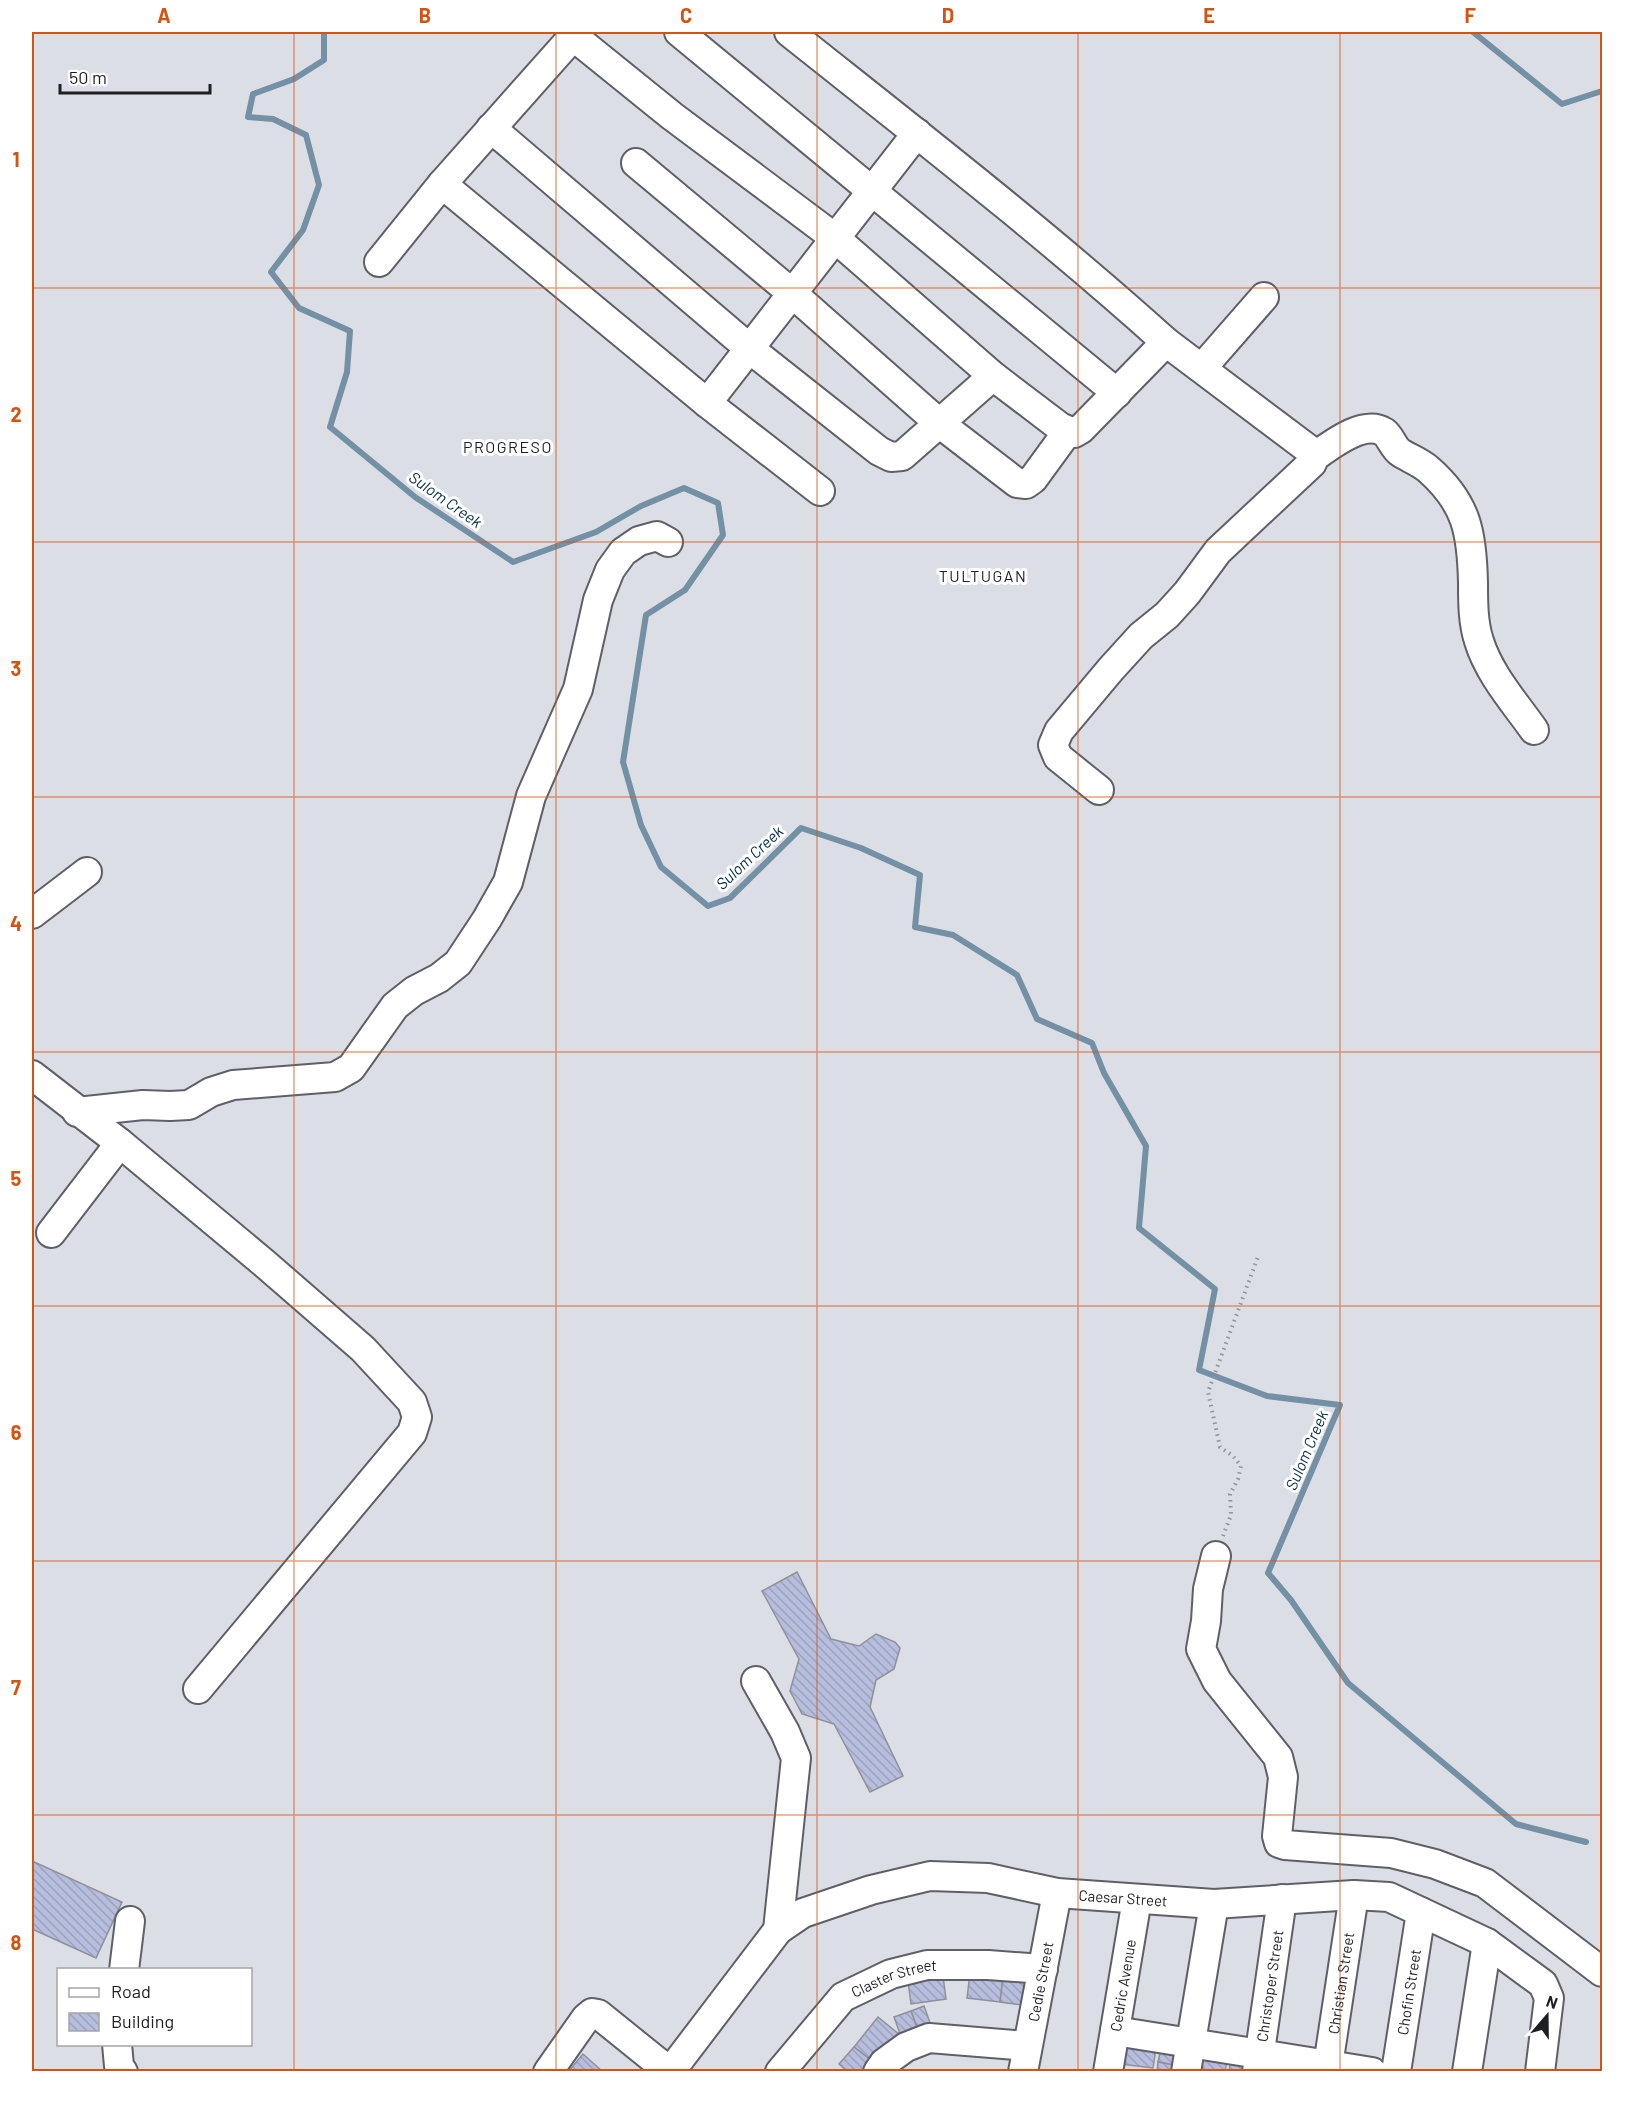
<svg xmlns="http://www.w3.org/2000/svg" width="1634" height="2103" font-family="Barlow,sans-serif">
<defs>
<pattern id="building-back-hatch" width="6" height="6" patternUnits="userSpaceOnUse" patternTransform="scale(1.5)"><rect width="6" height="6" fill="#b6bddd"/><path d="M-1 5l2 2M0 0l6 6M5-1l2 2" fill="none" stroke="#9ca2bd"/></pattern>
</defs>
<rect width="100%" height="100%" fill="#dcdee6"/>
<g fill="none" stroke-linecap="round" stroke-linejoin="round">
<!-- stream -->
<g stroke="#7390a5" stroke-width="6">
<path d="M 324,32 L 324,60 L 294,79 L 253,94 L 248,117 L 273,119 L 306,135 L 319,185 L 303,230 L 271,272 L 299,308 L 350,331 L 347,372 L 330,427 L 415,497 L 513,562 L 596,532 L 641,506 L 684,488 L 718,503 L 723,535 L 685,590 L 646,615 L 623,762 L 641,825 L 661,867 L 708,906 L 730,898 L 801,828 L 861,848 L 920,875 L 915,927 L 953,935 L 1017,975 L 1037,1019 L 1092,1043 L 1104,1073 L 1146,1146 L 1139,1228 L 1215,1289 L 1199,1370 L 1267,1396 L 1340,1405 L 1268,1573 L 1291,1600 L 1348,1683 L 1516,1824 L 1586,1842"/>
<path d="M 1473,32 L 1562,104 L 1602,91"/>
</g>
</g>
<!-- building -->
<g fill="url(#building-back-hatch)" stroke="#8f9098" stroke-width="1.5">
<path d="M 797,1572 L 831,1639 L 859,1646 L 876,1634 L 895,1642 L 900,1648 L 894,1669 L 876,1680 L 870,1707 L 903,1776 L 870,1792 L 834,1724 L 802,1714 L 790,1691 L 799,1659 L 762,1591 Z"/>
<path d="M 32,1861 L 122,1902 L 96,1958 L 32,1929 Z"/>
<path d="M 970,1973 L 1003,1977 L 1000,2002 L 967,1998 Z"/>
<path d="M 943,1976 L 946,1999 L 911,2004 L 908,1981 Z"/>
<path d="M 1003,1977 L 1033,1981 L 1030,2006 L 1000,2002 Z"/>
<path d="M 924,2006 L 933,2031 L 920,2036 L 911,2011 Z"/>
<path d="M 911,2011 L 920,2036 L 903,2042 L 894,2017 Z"/>
<path d="M 878,2017 L 900,2035 L 876,2064 L 854,2047 Z"/>
<path d="M 1124,2043 L 1156,2048 L 1153,2068 L 1121,2064 Z"/>
<path d="M 854,2047 L 876,2064 L 870,2072 L 848,2072 L 839,2064 Z"/>
<path d="M 1161,2048 L 1186,2053 L 1184,2067 L 1158,2062 Z"/>
<path d="M 1198,2049 L 1228,2054 L 1225,2072 L 1194,2070 Z"/>
<path d="M 583,2054 L 603,2072 L 568,2072 Z"/>
<path d="M 1231,2057 L 1253,2072 L 1229,2072 Z"/>
<path d="M 1158,2062 L 1184,2067 L 1183,2072 L 1157,2072 Z"/>
</g>
<g fill="none" stroke-linecap="round" stroke-linejoin="round">
<defs>
<g id="minor">
<path d="M 679,32 L 1117,393"/>
<path d="M 573,36 L 672,116 L 835,238 L 993,376 L 1060,427 L 1074,433 L 1081,429 L 1166,342 C 1045,233 916,133 789,32"/>
<path d="M 491,128 L 750,349 L 879,451 L 891,457 L 902,456 L 993,376"/>
<path d="M 636,163 L 793,294 L 939,423 L 1017,483 L 1026,484 L 1033,479 L 1068,431"/>
<path d="M 442,184 L 707,403 L 820,491"/>
<path d="M 379,262 L 442,184 L 577,32"/>
<path d="M 1202,368 L 1264,297"/>
<path d="M 707,403 L 917,133"/>
<path d="M 1314,457 C 1330,446 1363,419 1384,432 C 1391,437 1393,448 1401,453 C 1409,458 1420,462 1428,469 C 1467,503 1472,533 1473,583 C 1473,602 1473,623 1479,641 C 1489,674 1515,703 1534,730"/>
<path d="M 1099,790 L 1058,757 L 1053,745 L 1059,731 L 1111,669 L 1141,636 L 1167,615 L 1187,593 L 1218,551 L 1312,463 L 1314,457 L 1311,451 L 1166,342"/>
<path d="M 32,914 L 87,872"/>
<path d="M 32,1075 L 120,1143 L 264,1263 L 363,1349 L 412,1402 L 417,1417 L 412,1433 L 198,1689"/>
<path d="M 77,1112 L 143,1105 L 170,1106 L 189,1105 L 211,1092 L 233,1085 L 335,1077 L 351,1068 L 395,1006 L 414,991 L 439,978 L 458,963 L 487,919 L 508,882 L 531,796 L 578,689 L 598,600 L 610,570 L 623,552 L 639,541 L 657,536 L 668,542"/>
<path d="M 51,1233 L 120,1143"/>
<path d="M 1216,1556 L 1208,1589 L 1206,1621 L 1201,1649 L 1217,1681 L 1278,1757 L 1283,1777 L 1277,1836 L 1279,1843 L 1285,1845 L 1391,1853 L 1435,1864 L 1485,1883 L 1602,1972"/>
<path d="M 756,1681 L 785,1732 L 796,1758 L 778,1930"/>
<path d="M 124,1970 L 130,1921"/>
<path d="M 1115,2031 L 1372,2072"/>
<path d="M 117,2044 L 119,2066 L 123,2072"/>
<path d="M 548,2072 L 586,2018 L 592,2013 L 598,2014 L 670,2072"/>
<path id="s1" d="M 670,2072 L 778,1930 L 803,1913 L 871,1890 L 930,1876 L 988,1878 L 1057,1893 L 1214,1904 L 1354,1895 L 1389,1897 L 1487,1943 L 1543,1984 L 1549,1998 L 1540,2072"/>
<path id="s2" d="M 780,2072 L 843,1997 L 891,1974 L 927,1965 L 988,1965 L 1043,1969"/>
<path d="M 878,2072 L 884,2063 L 906,2047 L 929,2038 L 1027,2046"/>
<path id="s3" d="M 1023,2072 L 1057,1893"/>
<path id="s4" d="M 1108,2072 L 1137,1899"/>
<path d="M 1186,2072 L 1214,1904"/>
<path id="s5" d="M 1257,2072 L 1282,1899"/>
<path id="s6" d="M 1327,2072 L 1354,1895"/>
<path id="s7" d="M 1396,2072 L 1421,1912"/>
<path d="M 1467,2072 L 1487,1943"/>
</g>
</defs>
<!-- minor casing -->
<use href="#minor" stroke="#5f6067" stroke-width="32"/>
<!-- path -->
<path stroke="#929399" stroke-width="4" stroke-dasharray="1.5 4.5" stroke-linecap="butt" d="M 1223,1536 L 1231,1515 L 1230,1494 L 1238,1479 L 1241,1466 L 1233,1456 L 1220,1447 L 1208,1392 L 1259,1254"/>
<!-- minor -->
<use href="#minor" stroke="#fff" stroke-width="28"/>
</g>
<!-- grid -->
<path fill="none" stroke="#d4530e" stroke-width="1.5" stroke-opacity="0.55" d="M 294,32 L 294,2072M 556,32 L 556,2072M 817,32 L 817,2072M 1078,32 L 1078,2072M 1340,32 L 1340,2072M 32,288 L 1602,288M 32,542 L 1602,542M 32,797 L 1602,797M 32,1052 L 1602,1052M 32,1306 L 1602,1306M 32,1561 L 1602,1561M 32,1815 L 1602,1815"/>
<g text-anchor="middle" dominant-baseline="central" stroke-width="6" stroke-linejoin="round" paint-order="stroke">
<!-- street labels -->
<g font-size="15" fill="#1e1f22" stroke="#fff">
<text stroke="none"><textPath href="#s1" startOffset="536">Caesar Street</textPath></text>
<text stroke="none"><textPath href="#s2" startOffset="153">Claster Street</textPath></text>
<text stroke="none"><textPath href="#s3" startOffset="92">Cedie Street</textPath></text>
<text stroke="none"><textPath href="#s6" startOffset="90">Christian Street</textPath></text>
<text stroke="none"><textPath href="#s4" startOffset="88">Cedric Avenue</textPath></text>
<text stroke="none"><textPath href="#s5" startOffset="87">Christoper Street</textPath></text>
<text stroke="none"><textPath href="#s7" startOffset="81">Chofin Street</textPath></text>
</g>
<!-- neighbourhood labels -->
<g font-size="16" letter-spacing="1.5" fill="#1e1f22" stroke="#fff">
<text x="508" y="446">PROGRESO</text>
<text x="983" y="575">TULTUGAN</text>
</g>
<!-- water labels -->
<g font-size="16" font-style="italic" fill="#042d44" stroke="#fff">
<text transform="translate(446 499) rotate(35)">Sulom Creek</text>
<text transform="translate(749 857) rotate(-43)">Sulom Creek</text>
<text transform="translate(1306 1450) rotate(-67)">Sulom Creek</text>
</g>
</g>
<!-- border -->
<rect width="1634" height="2103" fill="none" stroke="#ffffff" stroke-width="66"/>
<!-- legend -->
<rect x="57" y="1968" width="195" height="78" fill="#ffffff" stroke="#a5a5a7" stroke-width="1.5"/>
<rect x="69" y="1988" width="30" height="9" fill="#ffffff" stroke="#a5a5a7" stroke-width="1.5"/>
<text x="111" y="1998" font-size="18" fill="#1e1f22">Road</text>
<rect x="69" y="2013" width="30" height="18" fill="url(#building-back-hatch)" stroke="#a5a5a7" stroke-width="1.5"/>
<text x="111" y="2028" font-size="18" fill="#1e1f22">Building</text>
<!-- north arrow -->
<g transform="translate(1547 2016) rotate(20)" stroke="#ffffff" stroke-width="4.5" paint-order="stroke">
<path d="M0-4.5L10 22L0 15L-10 22Z" fill="#1e1f22"/>
<text y="-9" font-size="16" font-weight="bold" text-anchor="middle" fill="#1e1f22">N</text>
</g>
<!-- scale -->
<path d="M60 84v9h150v-9" fill="none" stroke="#1e1f22" stroke-width="3"/>
<text x="69" y="84" font-size="18" fill="#1e1f22" stroke="#ffffff" stroke-width="4.5" paint-order="stroke">50 m</text>
<rect x="33" y="33" width="1568" height="2037" fill="none" stroke="#d4530e" stroke-width="2"/>
<g font-size="20" text-anchor="middle" font-weight="bold" fill="#d4530e">
<text x="164" y="23">A</text>
<text x="425" y="23">B</text>
<text x="686" y="23">C</text>
<text x="948" y="23">D</text>
<text x="1209" y="23">E</text>
<text x="1470" y="23">F</text>
<text x="16" y="167">1</text>
<text x="16" y="422">2</text>
<text x="16" y="676">3</text>
<text x="16" y="931">4</text>
<text x="16" y="1186">5</text>
<text x="16" y="1440">6</text>
<text x="16" y="1695">7</text>
<text x="16" y="1950">8</text>
</g>
</svg>
